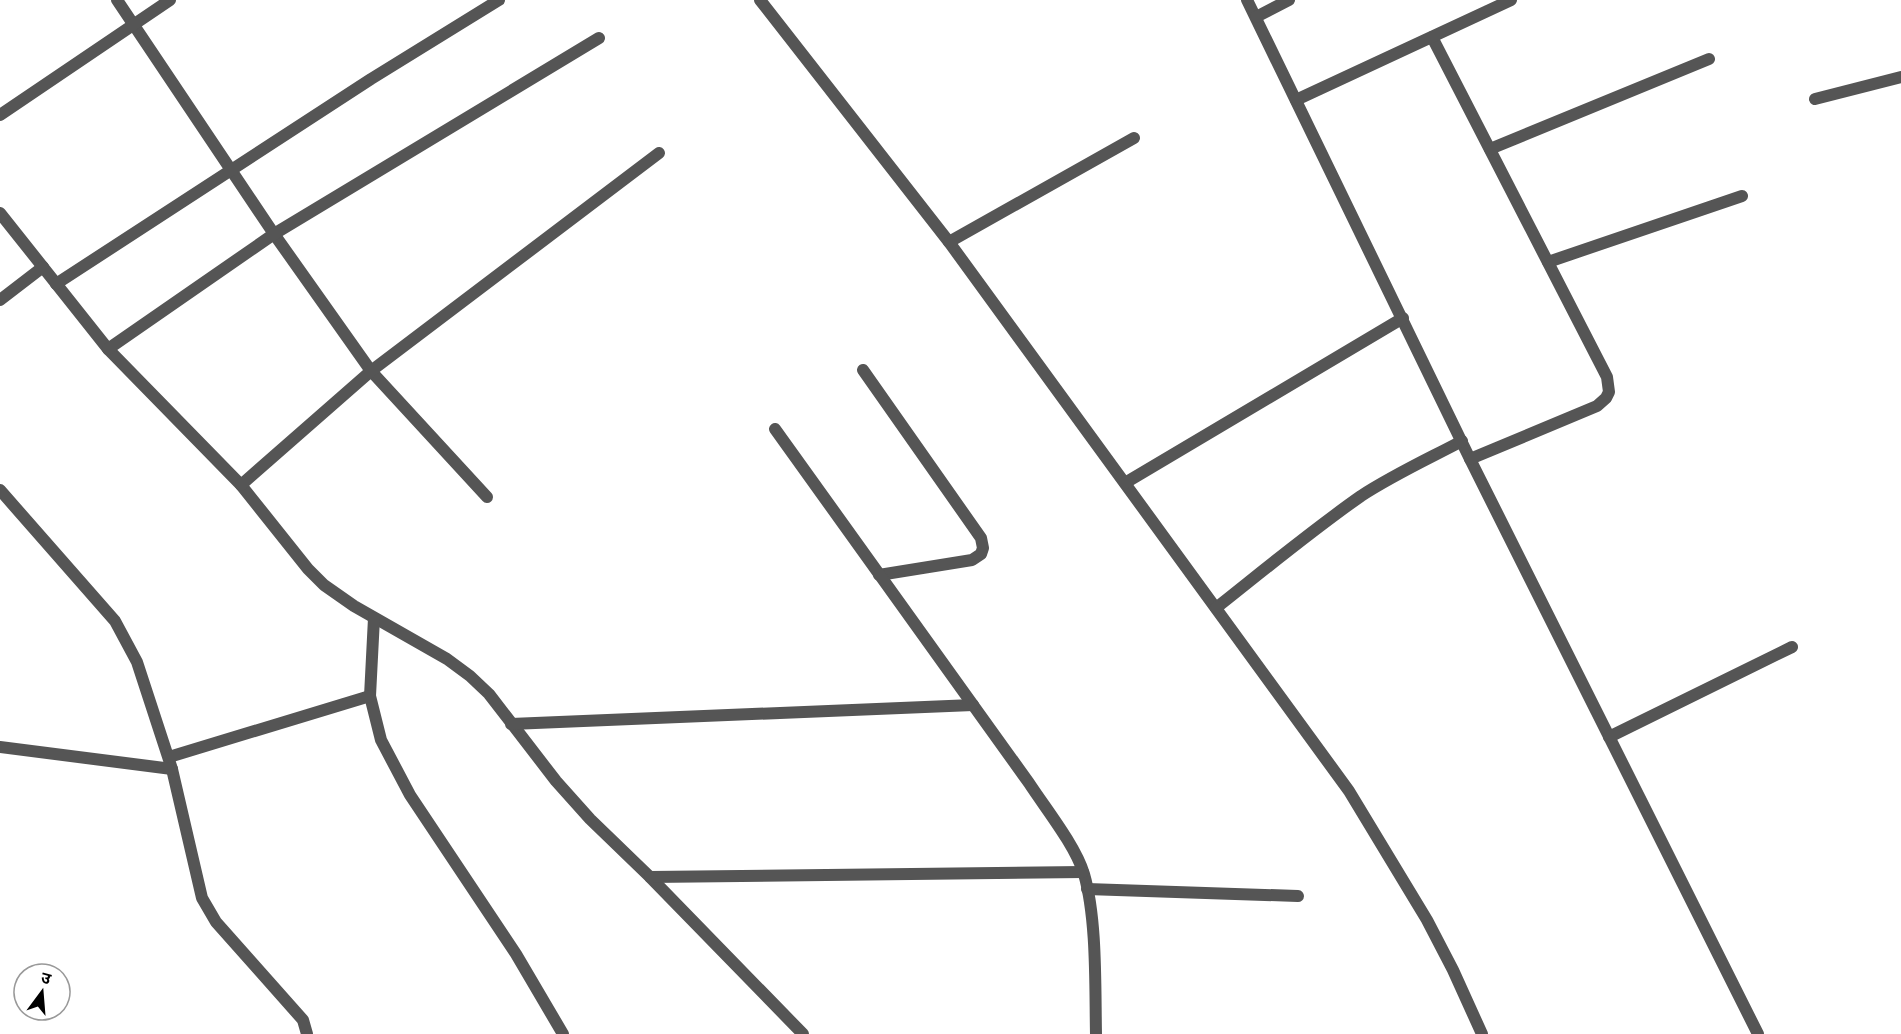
<svg xmlns="http://www.w3.org/2000/svg" width="1901" height="1034" font-family="'Public Sans','Noto Sans Devanagari',sans-serif">
<rect width="100%" height="100%" fill="#fff"/>
<g fill="none" stroke-linecap="round" stroke-linejoin="round">
<!-- street -->
<g stroke="#555" stroke-width="12">
<path d="M 117,0 L 274,234 L 371,371 L 487,497"/>
<path d="M 760,0 L 949,242 L 1349,791 L 1427,920 L 1453,970 L 1482,1034"/>
<path d="M 1247,0 L 1470,459 L 1758,1034"/>
<path d="M 1256,17 L 1289,0"/>
<path d="M 1432,37 L 1607,377 L 1609,392 L 1606,398 L 1597,406 L 1470,459"/>
<path d="M 1815,99 L 1901,77"/>
<path d="M 1296,100 L 1511,0"/>
<path d="M 0,115 L 170,0"/>
<path d="M 1490,149 L 1709,59"/>
<path d="M 0,213 L 108,349 L 241,485 L 308,569 L 324,585 L 354,606 L 447,659 L 470,676 L 489,694 L 556,781 L 590,819 L 650,877 L 803,1034"/>
<path d="M 949,242 L 1134,138"/>
<path d="M 1548,262 L 1742,196"/>
<path d="M 56,284 L 371,79 L 499,0"/>
<path d="M 0,300 L 43,267"/>
<path d="M 108,349 L 274,234 L 599,38"/>
<path d="M 863,370 L 981,538 L 983,548 L 981,554 L 972,560 L 879,575"/>
<path d="M 775,429 L 1029,783 C 1046,809 1075,845 1084,874 C 1097,919 1095,986 1096,1034"/>
<path d="M 1125,483 L 1403,318"/>
<path d="M 241,485 L 371,371 L 659,153"/>
<path d="M 0,490 L 115,621 L 137,662 L 172,769 L 202,898 L 216,922 L 303,1020 L 307,1034"/>
<path d="M 1216,608 C 1264,570 1311,531 1361,496 C 1393,475 1428,459 1462,441"/>
<path d="M 374,618 L 370,696 L 381,740 L 410,795 L 516,954 L 563,1034"/>
<path d="M 511,724 L 973,705"/>
<path d="M 1609,737 L 1792,647"/>
<path d="M 0,747 L 172,769"/>
<path d="M 169,757 L 370,696"/>
<path d="M 650,877 L 1083,872"/>
<path d="M 1087,889 L 1298,896"/>
</g>
</g>
<!-- north arrow -->
<g transform="translate(42 992) rotate(16)"><circle r="28" fill="#ffffff" stroke="#999999" stroke-width="1.5"/>
<path d="M0-4.5L10 22L0 15L-10 22Z" fill="#000000"/>
<text y="-9" font-size="16" font-weight="bold" text-anchor="middle" fill="#000000">उ</text>
</g>
</svg>
